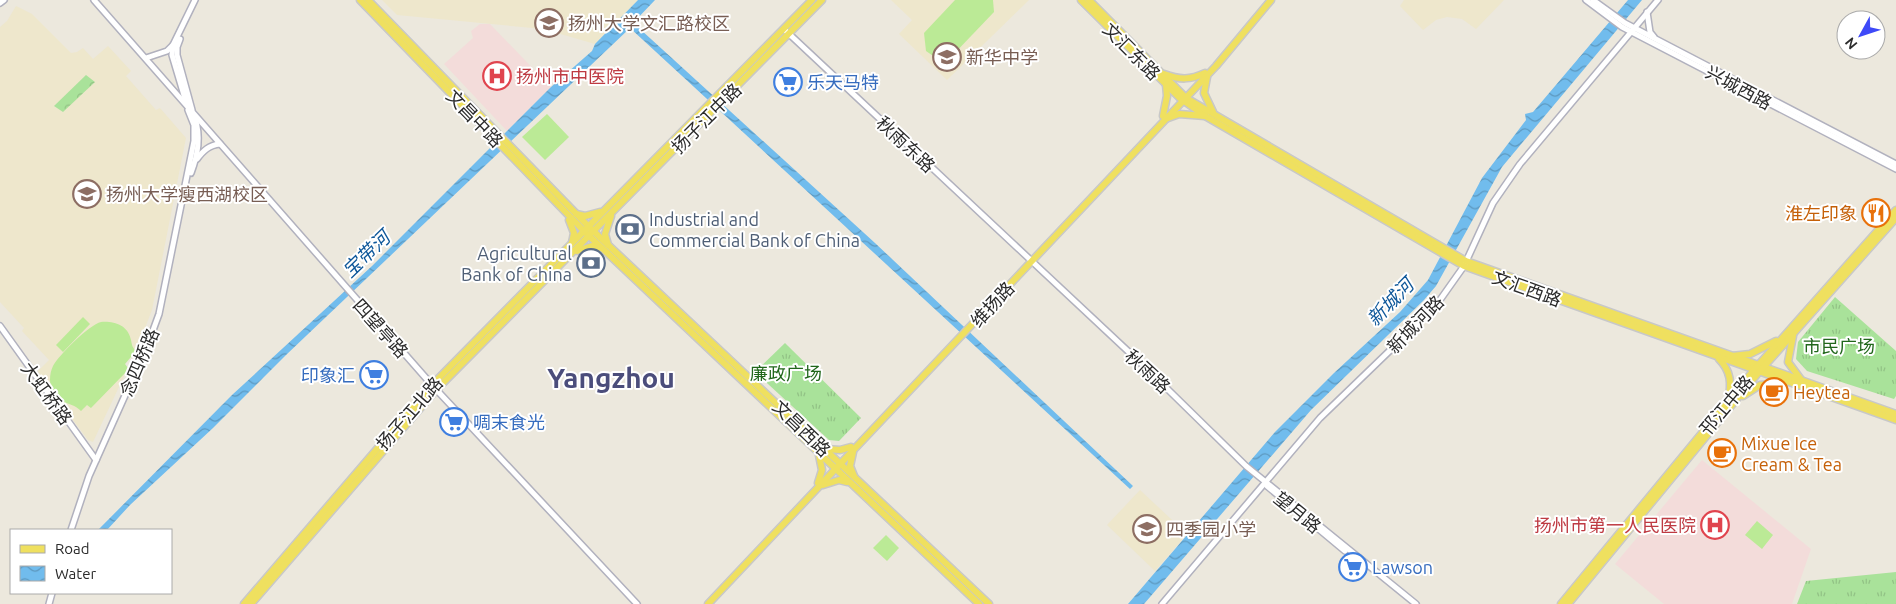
<svg xmlns="http://www.w3.org/2000/svg" width="1896" height="604" font-family="Ubuntu,'Noto Sans SC',sans-serif">
<defs>
<pattern id="grass-tufts" width="24" height="20" patternUnits="userSpaceOnUse" patternTransform="scale(1.25)"><rect width="24" height="20" fill="#a9e29a"/><path d="M3 7l-1-3M5 7V3M7 7l1-3M15 17l-1-3M17 17v-4M19 17l1-3" fill="none" stroke="#92c285"/></pattern>
<pattern id="forest-crowns" width="20" height="18" patternUnits="userSpaceOnUse" patternTransform="scale(1.25)"><rect width="20" height="18" fill="#a9e29a"/><path d="M2 6a3 3 0 1 1 6 0M12 15a3 3 0 1 1 6 0" fill="none" stroke="#92c285"/></pattern>
<pattern id="water-waves" width="16" height="10" patternUnits="userSpaceOnUse" patternTransform="scale(1.25)"><rect width="16" height="10" fill="#71bced"/><path d="M0 5q4-4 8 0t8 0" fill="none" stroke="#5d99c0"/></pattern>
</defs>
<rect width="100%" height="100%" fill="#ece8dd"/>
<!-- education -->
<g fill="#eee7cc">
<path d="M 382,0 L 638,0 L 595,44 L 543,29 L 397,15 Z"/>
<path d="M 891,0 L 1029,0 L 947,80 L 899,34 L 912,20 Z"/>
<path d="M 1404,0 L 1504,0 L 1476,29 L 1462,19 L 1447,17 L 1436,20 L 1423,30 L 1400,6 Z"/>
<path d="M 16,6 L 32,14 L 71,53 L 77,52 L 83,48 L 93,59 L 108,46 L 131,71 L 126,76 L 156,110 L 160,108 L 186,138 L 152,310 L 136,351 L 125,364 L 127,370 L 93,442 L 88,440 L 37,372 L 49,360 L 22,331 L 24,328 L 0,302 L 0,27 L 7,21 Z"/>
<path d="M 1140,490 L 1187,534 L 1155,571 L 1107,525 Z"/>
</g>
<!-- medical -->
<g fill="#f3dcda">
<path d="M 480,24 L 490,24 L 551,87 L 507,131 L 444,64 L 473,38 L 471,31 Z"/>
<path d="M 1702,460 L 1811,549 L 1792,604 L 1664,604 L 1615,564 Z"/>
</g>
<!-- grass -->
<g fill="url(#grass-tufts)">
<path d="M 1835,297 L 1896,351 L 1896,396 L 1894,399 L 1807,371 L 1796,359 L 1798,342 Z"/>
<path d="M 785,343 L 861,418 L 839,441 L 829,440 L 755,372 Z"/>
<path d="M 1896,572 L 1896,604 L 1797,604 L 1806,581 Z"/>
</g>
<!-- forest -->
<path fill="url(#forest-crowns)" d="M 86,75 L 95,82 L 63,112 L 54,106 Z"/>
<!-- pitch -->
<g fill="#bbea96">
<path d="M 955,0 L 993,0 L 994,12 L 951,57 L 936,58 L 926,51 L 924,33 Z"/>
<path d="M 547,114 L 569,137 L 545,160 L 522,137 Z"/>
<path d="M 83,317 L 90,324 L 63,352 L 56,345 Z"/>
<path d="M 101,322 C 114,321 128,325 131,340 C 132,345 132,347 136,351 L 125,364 L 128,368 L 126,372 L 91,408 L 87,405 L 81,411 C 73,402 60,405 53,392 C 49,385 49,374 53,366 C 59,355 89,325 101,322 Z"/>
<path d="M 1757,521 L 1773,535 L 1762,549 L 1745,535 Z"/>
<path d="M 886,535 L 899,548 L 887,561 L 873,548 Z"/>
</g>
<!-- water -->
<g fill="url(#water-waves)">
<path d="M 638,0 L 655,0 L 635,21 L 635,23 L 640,29 L 875,243 L 1133,486 L 1130,489 L 630,28 L 286,355 L 213,428 L 130,505 L 107,530 L 98,530 L 232,395 L 372,266 L 551,87 L 592,51 L 595,44 Z"/>
<path d="M 1628,0 L 1642,0 L 1502,167 L 1436,286 L 1424,300 L 1311,410 L 1144,604 L 1128,604 L 1275,432 L 1334,373 L 1400,312 L 1428,280 L 1482,178 L 1526,120 L 1525,114 L 1533,112 Z"/>
</g>
<g fill="none" stroke-linecap="round" stroke-linejoin="round">
<defs>
<g id="minor">
<path d="M 94,0 L 432,385 L 637,604"/>
<path d="M 1586,0 L 1622,27 L 1896,169"/>
<path d="M 1593,0 L 1625,23 L 1896,164"/>
<path d="M 0,3 L 4,0"/>
<path d="M 1647,12 L 1650,32 L 1654,37"/>
<path d="M 786,31 L 1147,369 L 1246,466 L 1416,604"/>
<path d="M 180,39 L 177,47 L 177,55 L 192,110"/>
<path d="M 146,58 L 167,51 L 173,45"/>
<path d="M 186,102 L 172,55 L 173,45 L 195,0"/>
<path d="M 197,159 C 203,151 209,145 220,144"/>
<path d="M 191,173 C 198,154 201,137 195,118"/>
<path d="M 0,326 L 96,460"/>
<path d="M 1267,486 L 1345,551"/>
<path d="M 71,530 L 89,476 L 148,344 L 159,314 L 194,141 L 194,125 L 188,110"/>
<path d="M 49,604 L 52,593"/>
<path d="M 1162,604 L 1320,418 L 1435,307 L 1464,266 L 1493,203 L 1520,164 L 1658,0"/>
</g>
<g id="major">
<path d="M 360,0 L 584,231 L 979,604"/>
<path d="M 368,0 L 589,227 L 989,604"/>
<path d="M 1081,0 L 1180,98 L 1207,117 L 1464,266 L 1896,420"/>
<path d="M 1089,0 L 1186,98 L 1466,261 L 1896,414"/>
<path d="M 1164,74 C 1180,80 1190,80 1205,73"/>
<path d="M 1207,77 L 1204,93 L 1213,112"/>
<path d="M 1163,116 L 1167,96 L 1166,84"/>
<path d="M 1168,118 L 1179,114 L 1205,116"/>
<path d="M 576,214 L 585,216 L 600,212"/>
<path d="M 569,220 L 574,233 L 572,243"/>
<path d="M 608,245 L 605,234 L 611,216"/>
<path d="M 577,251 L 592,246 L 601,248"/>
<path d="M 1793,336 L 1788,362 L 1802,381"/>
<path d="M 1732,356 L 1750,354 L 1776,341"/>
<path d="M 1719,359 C 1731,371 1732,384 1728,400"/>
<path d="M 1743,396 L 1760,385 L 1785,383"/>
<path d="M 826,449 L 840,450 L 851,447"/>
<path d="M 853,452 L 850,466 L 854,476"/>
<path d="M 818,483 L 822,470 L 819,455"/>
<path d="M 823,485 L 839,480 L 847,482"/>
<path d="M 244,604 L 432,385 L 812,0"/>
<path d="M 251,604 L 436,390 L 822,0"/>
<path d="M 708,604 L 1216,66 L 1271,0"/>
<path d="M 1561,604 L 1754,370 L 1896,210"/>
<path d="M 1568,604 L 1759,372 L 1896,218"/>
</g>
</defs>
<!-- minor casing -->
<use href="#minor" stroke="#b1b1be" stroke-width="8"/>
<!-- major casing -->
<use href="#major" stroke="#c8c8c8" stroke-width="9"/>
<!-- minor -->
<use href="#minor" stroke="#fff" stroke-width="5"/>
<!-- major -->
<use href="#major" stroke="#efe05f" stroke-width="6"/>
</g>
<!-- icons -->
<defs>
<symbol id="university-ring" viewBox="-11 -11 22 22"><circle r="9.5" fill="#fff" stroke="#8d6e63" stroke-width="1.5"/><path d="M0-5L7-2L0 1L-7-2ZM-4 1L0 2.5L4 1V4Q0 6-4 4Z" fill="#8d6e63"/></symbol>
<symbol id="school-ring" viewBox="-11 -11 22 22"><circle r="9.5" fill="#fff" stroke="#8d6e63" stroke-width="1.5"/><path d="M0-5L7-2L0 1L-7-2ZM-4 1L0 2.5L4 1V4Q0 6-4 4Z" fill="#8d6e63"/></symbol>
<symbol id="hospital-ring" viewBox="-11 -11 22 22"><circle r="9.5" fill="#fff" stroke="#e0444e" stroke-width="1.5"/><path d="M-5-5h3v3.5h4V-5h3V5h-3V1.5h-4V5h-3Z" fill="#e0444e"/></symbol>
<symbol id="supermarket-ring" viewBox="-11 -11 22 22"><circle r="9.5" fill="#fff" stroke="#3f7fe0" stroke-width="1.5"/><path d="M-6-5.5h2.5l.6 2H6L4.5 2H-2.5L-4.4-4H-6ZM-1.5 3.2a1.3 1.3 0 1 0 .1 0ZM3 3.2a1.3 1.3 0 1 0 .1 0Z" fill="#3f7fe0"/></symbol>
<symbol id="restaurant-ring" viewBox="-11 -11 22 22"><circle r="9.5" fill="#fff" stroke="#e8710a" stroke-width="1.5"/><path d="M-5-6h1v4h1v-4h1v4h1v-4h1v5L-1.5 .5V6h-2V.5L-5-1ZM5-6V6H3V1.5H1.5Q1.5-4 5-6Z" fill="#e8710a"/></symbol>
<symbol id="bank-ring" viewBox="-11 -11 22 22"><circle r="9.5" fill="#fff" stroke="#5c6f8a" stroke-width="1.5"/><path d="M-6-4H6V4H-6ZM0-2.3a2.3 2.3 0 1 0 0 4.6a2.3 2.3 0 1 0 0-4.6Z" fill="#5c6f8a"/></symbol>
<symbol id="cafe-ring" viewBox="-11 -11 22 22"><circle r="9.5" fill="#fff" stroke="#e8710a" stroke-width="1.5"/><path d="M-5.5-4.5H6V0H3Q3 3.5 0 3.5H-2.5Q-5.5 3.5-5.5 0ZM3-3.2v2h1.7v-2ZM-6 4.5H4V6H-6Z" fill="#e8710a"/></symbol>
</defs>
<g fill-rule="evenodd">
<use href="#university-ring" x="533" y="7" width="32" height="32"/>
<use href="#school-ring" x="931" y="41" width="32" height="32"/>
<use href="#hospital-ring" x="481" y="60" width="32" height="32"/>
<use href="#supermarket-ring" x="772" y="66" width="32" height="32"/>
<use href="#university-ring" x="71" y="178" width="32" height="32"/>
<use href="#restaurant-ring" x="1860" y="197" width="32" height="32"/>
<use href="#bank-ring" x="614" y="213" width="32" height="32"/>
<use href="#bank-ring" x="575" y="247" width="32" height="32"/>
<use href="#supermarket-ring" x="358" y="359" width="32" height="32"/>
<use href="#cafe-ring" x="1758" y="376" width="32" height="32"/>
<use href="#supermarket-ring" x="438" y="406" width="32" height="32"/>
<use href="#cafe-ring" x="1706" y="437" width="32" height="32"/>
<use href="#hospital-ring" x="1699" y="509" width="32" height="32"/>
<use href="#school-ring" x="1131" y="513" width="32" height="32"/>
<use href="#supermarket-ring" x="1337" y="551" width="32" height="32"/>
</g>
<g text-anchor="middle" dominant-baseline="central" stroke-width="4" stroke-linejoin="round" paint-order="stroke">
<!-- education labels -->
<g font-size="18" fill="#785e54" stroke="#fff" text-anchor="start">
<text x="568" y="23">扬州大学文汇路校区</text>
<text x="966" y="57">新华中学</text>
<text x="106" y="194">扬州大学瘦西湖校区</text>
<text x="1166" y="529">四季园小学</text>
</g>
<!-- street labels -->
<g font-size="18" fill="#2b2b2b" stroke="#fff">
<text transform="translate(1132 51) rotate(45)">文汇东路</text>
<text transform="translate(1739 87) rotate(28)">兴城西路</text>
<text transform="translate(475 118) rotate(46)">文昌中路</text>
<text transform="translate(706 118) rotate(-45)">扬子江中路</text>
<text transform="translate(906 144) rotate(43)">秋雨东路</text>
<text transform="translate(1527 288) rotate(20)">文汇西路</text>
<text transform="translate(992 304) rotate(-47)">维扬路</text>
<text transform="translate(1415 324) rotate(-46)">新城河路</text>
<text transform="translate(381 328) rotate(48)">四望亭路</text>
<text transform="translate(139 362) rotate(-67)">念四桥路</text>
<text transform="translate(1148 371) rotate(43)">秋雨路</text>
<text transform="translate(47 393) rotate(54)">大虹桥路</text>
<text transform="translate(1726 405) rotate(-50)">邗江中路</text>
<text transform="translate(409 413) rotate(-49)">扬子江北路</text>
<text transform="translate(802 428) rotate(44)">文昌西路</text>
<text transform="translate(1298 512) rotate(39)">望月路</text>
</g>
<!-- health labels -->
<g font-size="18" fill="#be3a42" stroke="#fff" text-anchor="start">
<text x="516" y="76">扬州市中医院</text>
<text x="1696" y="525" text-anchor="end">扬州市第一人民医院</text>
</g>
<!-- shop labels -->
<g font-size="18" fill="#366cbe" stroke="#fff" text-anchor="start">
<text x="807" y="82">乐天马特</text>
<text x="355" y="375" text-anchor="end">印象汇</text>
<text x="473" y="422">啁末食光</text>
<text x="1372" y="567">Lawson</text>
</g>
<!-- food labels -->
<g font-size="18" fill="#c56008" stroke="#fff" text-anchor="start">
<text x="1857" y="213" text-anchor="end">淮左印象</text>
<text x="1793" y="392">Heytea</text>
<text x="1741" y="443">Mixue Ice<tspan x="1741" dy="21">Cream &amp; Tea</tspan></text>
</g>
<!-- service labels -->
<g font-size="18" fill="#4e5e75" stroke="#fff" text-anchor="start">
<text x="649" y="219">Industrial and<tspan x="649" dy="21">Commercial Bank of China</tspan></text>
<text x="572" y="253" text-anchor="end">Agricultural<tspan x="572" dy="21">Bank of China</tspan></text>
</g>
<!-- park labels -->
<g font-size="18" fill="#21671b" stroke="#fff">
<text x="1839" y="346">市民广场</text>
<text x="786" y="373">廉政广场</text>
</g>
<!-- water labels -->
<g font-size="19" font-style="italic" fill="#0f589a" stroke="#fff">
<text transform="translate(366 254) rotate(-44)">宝带河</text>
<text transform="translate(1390 302) rotate(-46)">新城河</text>
</g>
<!-- town labels -->
<g font-size="28" font-weight="bold" fill="#4b4d7b" stroke="#fff">
<text x="611" y="377">Yangzhou</text>
</g>
</g>
<!-- legend -->
<rect x="10" y="529" width="162" height="65" fill="#ffffff" stroke="#aaaaaa"/>
<rect x="20" y="545" width="25" height="8" fill="#efe05f" stroke="#aaaaaa"/>
<text x="55" y="554" font-size="15" fill="#2b2b2b">Road</text>
<rect x="20" y="566" width="25" height="15" fill="url(#water-waves)" stroke="#aaaaaa"/>
<text x="55" y="579" font-size="15" fill="#2b2b2b">Water</text>
<!-- north arrow -->
<g transform="translate(1861 35) rotate(230)"><circle r="24" fill="#ffffff" stroke="#aaaaaa"/>
<path d="M0-4L9 19L0 12L-9 19Z" fill="#3e49f8"/>
<text y="-8" font-size="14" font-weight="bold" text-anchor="middle" fill="#2b2b2b">N</text>
</g>
</svg>
